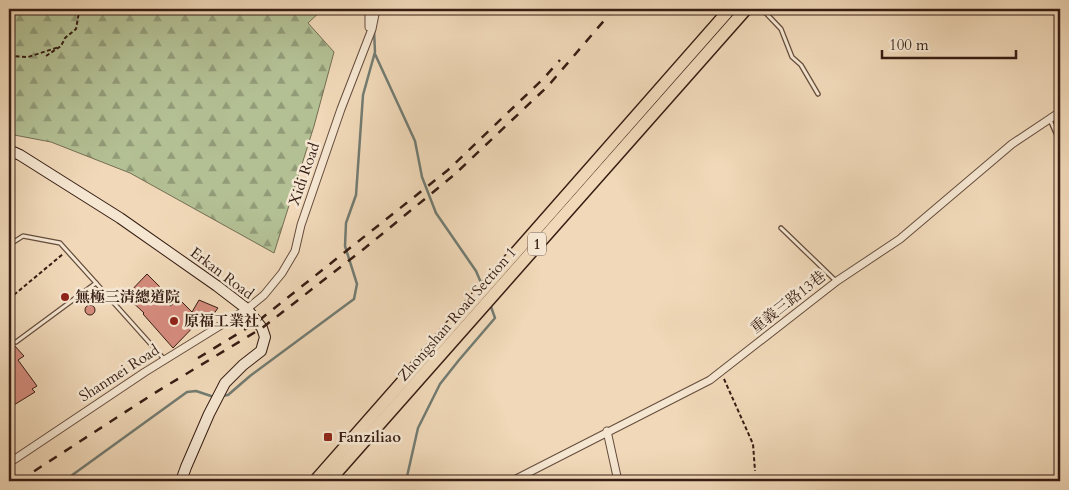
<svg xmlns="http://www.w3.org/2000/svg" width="1069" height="490" font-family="Cardo,'Noto Serif TC',serif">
<defs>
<pattern id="forest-firs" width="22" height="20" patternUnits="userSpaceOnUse" patternTransform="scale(1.25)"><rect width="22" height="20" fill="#b3c094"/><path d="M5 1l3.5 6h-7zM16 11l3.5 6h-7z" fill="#929b78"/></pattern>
</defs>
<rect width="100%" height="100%" fill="#f0d8b8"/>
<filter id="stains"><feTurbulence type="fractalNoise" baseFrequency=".004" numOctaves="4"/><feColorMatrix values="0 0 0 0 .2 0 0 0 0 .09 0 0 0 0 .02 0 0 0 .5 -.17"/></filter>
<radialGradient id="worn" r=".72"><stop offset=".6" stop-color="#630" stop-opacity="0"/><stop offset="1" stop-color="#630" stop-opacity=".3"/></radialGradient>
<!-- forest -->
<path fill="url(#forest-firs)" stroke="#746e54" d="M 9,9 L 323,9 L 308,23 L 334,52 L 314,126 L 274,253 L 130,173 L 51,142 L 9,134 Z"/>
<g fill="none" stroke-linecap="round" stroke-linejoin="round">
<!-- stream -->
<g stroke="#727b71" stroke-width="2.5">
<path d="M 375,54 L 415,141 L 422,177 L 436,213 L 476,271 L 482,285"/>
<path d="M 222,396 L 228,395 L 250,376 L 354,299 L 357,284 L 345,246 L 346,223 L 356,195 L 363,95 L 375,52 L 374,30"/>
<path d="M 64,481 L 187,392 L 196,391 L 214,397"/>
<path d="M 406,481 L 418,428 L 440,384 L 459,360 L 495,318 L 490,304"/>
</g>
</g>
<!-- building -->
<g fill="#d48b7c" stroke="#361d13">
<path d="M 147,274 L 161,288 L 156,293 L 170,306 L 179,299 L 192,312 L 199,300 L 218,308 L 207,323 L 202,318 L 173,348 L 143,314 L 144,313 L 126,296 Z"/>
<circle cx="90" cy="310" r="5"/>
<path d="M 9,335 L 13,344 L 24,356 L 18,360 L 37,386 L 32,389 L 35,392 L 9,408 Z"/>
</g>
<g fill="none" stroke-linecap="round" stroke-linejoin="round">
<defs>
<g id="lane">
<path d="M 762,9 L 781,29 L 792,57 L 801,65 L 818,94"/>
<path d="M 1050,120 L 1060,142"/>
<path d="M 781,228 L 836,281"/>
<path d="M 9,245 L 23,236 L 60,243 L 96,283"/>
<path d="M 16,342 L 96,283 L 164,359"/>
</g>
<g id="street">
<path d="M 369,9 L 369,27"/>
<path d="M 607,431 L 618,481"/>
<path d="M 9,463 L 145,372 L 247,309 L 264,295 L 282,273 L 295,251 L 301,225 L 341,109 L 372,29 L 376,9"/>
<path d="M 512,481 L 710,380 L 837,281 L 900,239 L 1012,144 L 1060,112"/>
</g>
<path id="secondary" d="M 9,150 L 20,155 L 120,218 L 217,286 L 247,309 L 262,328 L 265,337 L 261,351 L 243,365 L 225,383 L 209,414 L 186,467 L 181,481"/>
<g id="primary">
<path d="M 315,481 L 730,9"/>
<path d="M 329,481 L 746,9"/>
</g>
</defs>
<!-- lane casing -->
<use href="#lane" stroke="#644c3c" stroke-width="5.5"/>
<!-- street casing -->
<use href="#street" stroke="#644c3c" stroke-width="9"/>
<!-- secondary casing -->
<use href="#secondary" stroke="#361d13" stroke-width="12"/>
<!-- primary casing -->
<use href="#primary" stroke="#361d13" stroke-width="14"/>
<!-- path -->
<g stroke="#361d13" stroke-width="2" stroke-dasharray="4 2.5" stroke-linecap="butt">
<path d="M 9,56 L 28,57 L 59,47"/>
<path d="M 46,56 L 61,46 L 65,38 L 76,29 L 79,12 L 71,9"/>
<path d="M 9,299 L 63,254"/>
<path d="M 724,379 L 753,444 L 755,471"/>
</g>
<!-- lane -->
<use href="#lane" stroke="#f5e6d1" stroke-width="3"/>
<!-- street -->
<use href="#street" stroke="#f5e6d1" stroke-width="7"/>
<!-- secondary -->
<use href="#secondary" stroke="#f5e6d1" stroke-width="10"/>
<!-- primary -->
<use href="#primary" stroke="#f0d8b8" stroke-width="11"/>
<!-- rail -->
<g stroke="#361d13" stroke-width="2.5" stroke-dasharray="9 9" stroke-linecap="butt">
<path d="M 198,358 L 257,322 L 448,170 L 544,78 L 560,60"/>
<path d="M 19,481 L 153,394 L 262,328 L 365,248 L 454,175 L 548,86 L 614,9"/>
</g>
</g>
<!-- markers -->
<g fill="#8f2418" stroke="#f5e6d1" stroke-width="2">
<circle cx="65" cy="297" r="5"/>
<circle cx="174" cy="321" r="5"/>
<rect x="323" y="432" width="10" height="10" rx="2.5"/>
</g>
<g text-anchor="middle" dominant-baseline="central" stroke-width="5" stroke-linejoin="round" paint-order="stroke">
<!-- shield labels -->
<rect fill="#f5e6d1" stroke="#6f594c" stroke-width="1" x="528" y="232.5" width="18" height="23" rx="4"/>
<g font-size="14" font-weight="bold" fill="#361d13">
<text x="537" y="244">1</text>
</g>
<!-- street labels -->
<g font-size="15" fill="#361d13" stroke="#f5e6d1">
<text transform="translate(304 174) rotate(-71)">Xidi Road</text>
<text transform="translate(222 273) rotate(37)">Erkan Road</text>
<text transform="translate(788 302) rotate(-38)">重義三路13巷</text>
<text transform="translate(457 314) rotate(-49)">Zhongshan Road Section 1</text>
<text transform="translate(119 373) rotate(-33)">Shanmei Road</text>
</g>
<!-- poi labels -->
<g font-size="15" font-weight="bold" fill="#361d13" stroke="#f5e6d1" text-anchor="start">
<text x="75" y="297">無極三清總道院</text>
<text x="184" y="321">原福工業社</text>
<text x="338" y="437">Fanziliao</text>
</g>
</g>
<!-- margin -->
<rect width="1069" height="490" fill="none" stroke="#f0d8b8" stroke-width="30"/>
<rect x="10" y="10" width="1049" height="470" fill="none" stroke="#361d13" stroke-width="2.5"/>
<rect x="15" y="15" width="1039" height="460" fill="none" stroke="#361d13"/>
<!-- scale -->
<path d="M882 50v8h134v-8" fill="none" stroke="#361d13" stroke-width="2.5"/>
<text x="889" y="50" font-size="15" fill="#361d13" stroke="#f5e6d1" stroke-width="4" paint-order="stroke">100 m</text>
<rect width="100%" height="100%" filter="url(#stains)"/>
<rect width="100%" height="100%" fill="url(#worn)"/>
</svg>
